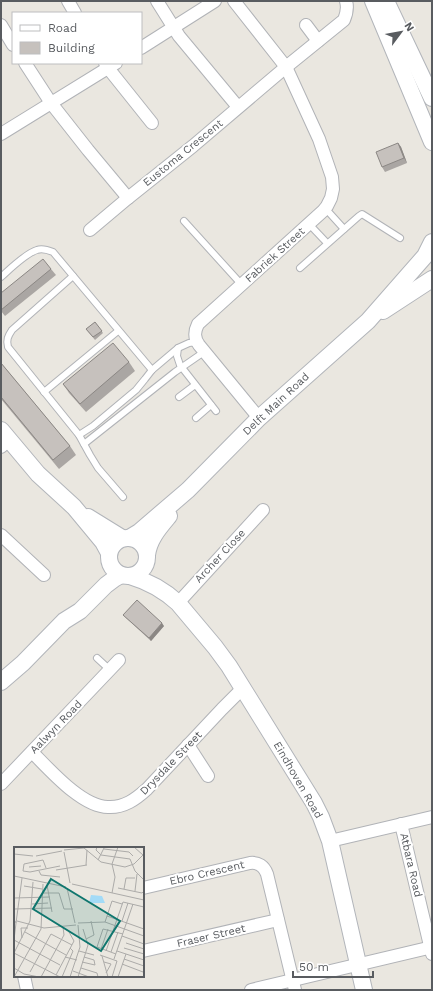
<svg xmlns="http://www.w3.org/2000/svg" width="433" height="991" font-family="'Work Sans',sans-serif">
<rect width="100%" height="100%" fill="#eae7e0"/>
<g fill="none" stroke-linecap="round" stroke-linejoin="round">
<defs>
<g id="lane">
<path d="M 325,208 L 344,229"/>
<path d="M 184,221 L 242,285"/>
<path d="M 309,224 L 327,243"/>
<path d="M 300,268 L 359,216 L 362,214 L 400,238"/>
<path d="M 73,276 L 12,330 C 8,336 6,340 8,347 L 79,435 L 90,455 L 98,468 L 123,497"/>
<path d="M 1,277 C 10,269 26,253 37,250 C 42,248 48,250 53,252 L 152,370"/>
<path d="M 178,348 L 177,356 L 180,365 L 216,411"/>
<path d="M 44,392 L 118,331"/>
<path d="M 179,397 L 195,385"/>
<path d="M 196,418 L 211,405"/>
<path d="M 79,435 L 93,426 L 136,390 L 145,379 L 152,370 L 178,348 L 189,343 L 197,342"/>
<path d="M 84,444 L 175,372 L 204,352"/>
<path d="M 97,658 L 110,670"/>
</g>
<g id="street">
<path d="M 68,1 L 75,13"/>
<path d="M 157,1 L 179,36 L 238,107"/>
<path d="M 234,1 L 286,67 L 319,139 L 332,177 L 333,189 L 331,198 L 327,206 L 323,211 L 198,324 C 194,332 194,338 199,345 L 259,418"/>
<path d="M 1,25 L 13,45"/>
<path d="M 306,25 L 318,41"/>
<path d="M 141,48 L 215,1"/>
<path d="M 25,63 L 51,103 L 88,150 L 128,198"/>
<path d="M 105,63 L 108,68 L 152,123"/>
<path d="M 1,134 L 116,63"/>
<path d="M 90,230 L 128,198 L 193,146 L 286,67 L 344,20 C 347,13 348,8 346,1"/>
<path d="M 1,447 L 9,440"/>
<path d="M 1,535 L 44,575"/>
<path d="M 178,603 L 263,510"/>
<path d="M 188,745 L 208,776"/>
<path d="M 32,752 C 50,770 82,807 108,807 C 124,808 136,799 147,789 L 222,709 L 243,688"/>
<path d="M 1,784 L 119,660"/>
<path d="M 401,824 L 432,954"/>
<path d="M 330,841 L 432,817"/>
<path d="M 143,888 L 250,863 C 258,862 264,866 267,874 L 295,990"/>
<path d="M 143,951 L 278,920"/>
<path d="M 24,976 L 27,990"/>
<path d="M 251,990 L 432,947"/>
</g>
<g id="secondary">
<path d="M 373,1 L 432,142"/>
<path d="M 386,1 L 432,98"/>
<path d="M 383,311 L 432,279"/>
<path d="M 1,430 L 38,474 L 74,507 L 103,542 L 109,553"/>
<path d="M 88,517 L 122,538"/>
<path d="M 129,538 L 139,532 L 188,490 L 259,418 L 368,321 L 425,256 L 432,242"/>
<circle cx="128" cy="557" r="19"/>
<path d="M 147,555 C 149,539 159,528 169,516"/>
<path d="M 130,576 C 147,581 165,591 178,603 L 215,647 L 229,666 L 314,803 L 321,817 L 330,841 L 364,990"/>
<path d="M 1,682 L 23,663 L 64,621 L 80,611 L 106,585 L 114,579 L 121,575"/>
</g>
</defs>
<!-- lane casing -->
<use href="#lane" stroke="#b1b3b7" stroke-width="8"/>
<!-- street casing -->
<use href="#street" stroke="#b1b3b7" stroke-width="14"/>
<!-- secondary casing -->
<use href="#secondary" stroke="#b2b5ba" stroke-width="18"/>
<!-- lane -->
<use href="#lane" stroke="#fff" stroke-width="6"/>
<!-- street -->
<use href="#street" stroke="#fff" stroke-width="12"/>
<!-- secondary -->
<use href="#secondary" stroke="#fff" stroke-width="16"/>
</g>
<!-- wall -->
<g fill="#aaa6a3">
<path d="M 398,143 L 401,147 L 407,163 L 385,172 L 382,167 Z"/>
<path d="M 51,269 L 56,275 L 5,316 L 1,311 L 1,293 Z"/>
<path d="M 95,322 L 103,333 L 95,340 L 86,329 Z"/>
<path d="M 129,362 L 135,371 L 86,412 L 69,393 L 63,384 Z"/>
<path d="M 1,363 L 70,446 L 76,455 L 59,469 L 1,399 Z"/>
<path d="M 123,615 L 164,626 L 151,641 L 125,617 Z"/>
</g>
<!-- shaded-wall -->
<g fill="#8b8784">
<path d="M 398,143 L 401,147 L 407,163 L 404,158 Z"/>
<path d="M 162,623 L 164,626 L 151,641 L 149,638 Z"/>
</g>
<!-- building -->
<g fill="#c6c1bd" stroke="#8b8784">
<path d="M 398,143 L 404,158 L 382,167 L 376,152 Z"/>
<path d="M 43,259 L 51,269 L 1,310 L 1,293 Z"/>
<path d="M 95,322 L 102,331 L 93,337 L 86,329 Z"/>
<path d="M 113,343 L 129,362 L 80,404 L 63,384 Z"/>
<path d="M 1,363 L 70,446 L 53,460 L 1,397 Z"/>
<path d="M 137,600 L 162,623 L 149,638 L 123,615 Z"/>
</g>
<g text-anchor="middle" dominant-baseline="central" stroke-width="4" stroke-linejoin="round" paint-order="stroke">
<!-- street labels -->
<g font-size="11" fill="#595c60" stroke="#fff">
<text transform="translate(183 153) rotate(-39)">Eustoma Crescent</text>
<text transform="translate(275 255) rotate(-42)">Fabriek Street</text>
<text transform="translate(276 404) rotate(-43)">Delft Main Road</text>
<text transform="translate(220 556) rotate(-47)">Archer Close</text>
<text transform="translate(56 727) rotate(-46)">Aalwyn Road</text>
<text transform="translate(171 763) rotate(-46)">Drysdale Street</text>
<text transform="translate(298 780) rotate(60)">Eindhoven Road</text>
<text transform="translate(411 865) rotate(77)">Atbara Road</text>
<text transform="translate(207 873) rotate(-13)">Ebro Crescent</text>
<text transform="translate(211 936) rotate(-13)">Fraser Street</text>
</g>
</g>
<!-- overview -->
<g transform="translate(14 847)">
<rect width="130" height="130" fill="#eae7e0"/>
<path d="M 77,48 L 88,49 L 91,56 L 75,56 Z" fill="#a3dbf7"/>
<path fill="none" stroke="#acaba9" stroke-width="1" d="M 83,0 L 82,3 L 87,8 L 116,12M 120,0 L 129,8M 90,2 L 115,5 L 119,9M 50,3 L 70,1 L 87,15 L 111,20 L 120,17 L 130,7M 50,5 L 56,36M 0,7 L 19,9M 22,9 L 48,4M 116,12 L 121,24 L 130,33M 84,13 L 90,1M 72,18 L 73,3M 15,20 L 27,19M 32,21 L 29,13 L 10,17 L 9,24 L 16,25 L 46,19M 42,23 L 73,18M 25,24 L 27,28 L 46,30M 0,29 L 52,40M 58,37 L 130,53M 33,38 L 38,65M 10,39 L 28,42M 53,41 L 61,76M 104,41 L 128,46 L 130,44M 110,42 L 112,31 L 121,31M 121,44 L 123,27M 28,46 L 45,46 L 50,62 L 59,62M 98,46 L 101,30 L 98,17 L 104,0M 0,51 L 36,50M 18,57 L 34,56M 0,62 L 38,61M 93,69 L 130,82M 1,74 L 2,76 L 8,31M 3,74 L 30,81 L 62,78M 108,74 L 114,56M 91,75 L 98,54 L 108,57M 64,76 L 91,75 L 130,89M 11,85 L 52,108M 108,89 L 130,97M 8,91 L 7,81 L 14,81M 72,92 L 80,88 L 77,74M 0,93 L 46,118M 0,93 L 2,76M 112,96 L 130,102M 110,101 L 130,107M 87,102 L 94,82M 65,104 L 80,108M 92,104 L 109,55 L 130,60M 103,104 L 130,113M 97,105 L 104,85M 0,106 L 16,74 L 19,35M 0,106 L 46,130M 102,107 L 83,100 L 89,82 L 109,87M 86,108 L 103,114 L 98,130M 88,109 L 94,130M 51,110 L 63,113M 100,112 L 119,57M 110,112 L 130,119M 68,115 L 81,118 L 80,113 L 70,110M 90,115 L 97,117 L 92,126M 108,117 L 129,125 L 130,122M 0,121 L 10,127 L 25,130M 67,121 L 83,126 L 84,130M 59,124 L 75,130M 16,125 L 37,87 L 58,98M 42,128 L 60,94 L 55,85M 0,130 L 27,82 L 29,37M 27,130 L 50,88 L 49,80M 48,130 L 59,104 L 56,101M 56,130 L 66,100 L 64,78M 64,130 L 74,98 L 69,82M 104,130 L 112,107"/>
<path fill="#0f766e" fill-opacity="0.15" stroke="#0f766e" stroke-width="2" d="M 37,32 L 106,74 L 87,104 L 19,62 Z"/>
<rect width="130" height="130" fill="none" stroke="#595c60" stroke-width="2"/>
</g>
<!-- border -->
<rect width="433" height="991" fill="none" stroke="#595c60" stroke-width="4"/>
<!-- legend -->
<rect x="12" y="12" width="130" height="52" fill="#ffffff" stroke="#bdbebf"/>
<rect x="20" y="25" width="20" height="6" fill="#ffffff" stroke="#bdbebf"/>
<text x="48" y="32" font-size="12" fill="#595c60">Road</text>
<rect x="20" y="42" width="20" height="12" fill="#c6c1bd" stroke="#bdbebf"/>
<text x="48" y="52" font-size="12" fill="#595c60">Building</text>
<!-- north arrow -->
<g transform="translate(401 32) rotate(58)" stroke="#ffffff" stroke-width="3" paint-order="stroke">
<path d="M0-3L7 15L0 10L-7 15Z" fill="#595c60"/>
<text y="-6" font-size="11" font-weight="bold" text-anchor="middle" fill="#595c60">N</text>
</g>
<!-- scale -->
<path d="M293 971v6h80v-6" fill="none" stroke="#595c60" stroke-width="2"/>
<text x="299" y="971" font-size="12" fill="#595c60" stroke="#ffffff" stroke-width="3" paint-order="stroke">50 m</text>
</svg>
